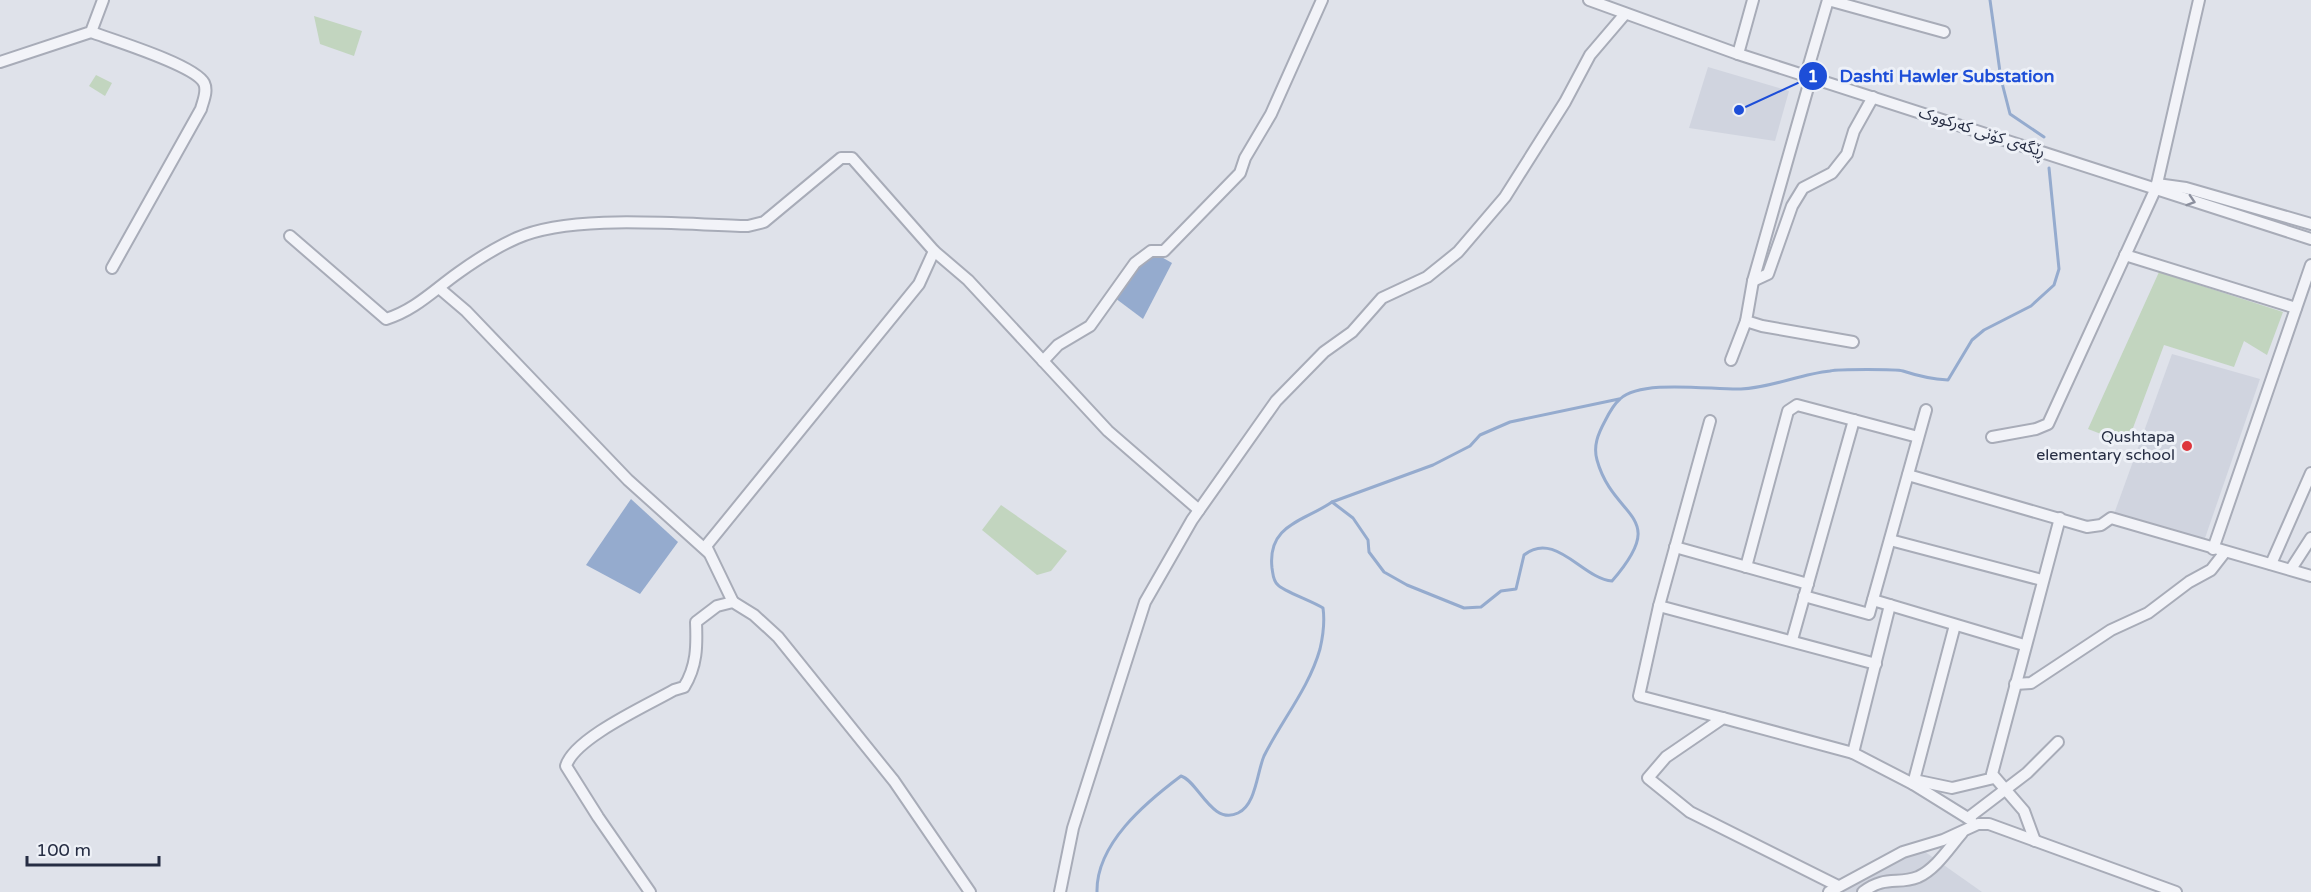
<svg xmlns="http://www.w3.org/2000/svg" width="2311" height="892" font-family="'Varela Round','Noto Sans Arabic',sans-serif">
<rect width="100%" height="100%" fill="#dfe2ea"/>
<!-- built -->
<g fill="#d0d4df">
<path d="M 1708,67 L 1789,91 L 1775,141 L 1689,128 Z"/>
<path d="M 2172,354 L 2260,379 L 2204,541 L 2114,514 Z"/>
<path d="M 1921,849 L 1982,892 L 1837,892 L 1843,888 Z"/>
</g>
<!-- green -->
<g fill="#c2d5bf">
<path d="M 314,16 L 362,31 L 354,56 L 320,44 Z"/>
<path d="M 96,75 L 112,83 L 105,96 L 89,86 Z"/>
<path d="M 2159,272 L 2283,312 L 2267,355 L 2244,341 L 2234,367 L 2164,345 L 2127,444 L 2088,429 Z"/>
<path d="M 1001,505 L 1067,551 L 1051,571 L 1037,575 L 982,530 Z"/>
</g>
<!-- water -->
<g fill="#95abce">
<path d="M 1151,251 L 1172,263 L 1143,319 L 1115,298 Z"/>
<path d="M 631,499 L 678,542 L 640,594 L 586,565 Z"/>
</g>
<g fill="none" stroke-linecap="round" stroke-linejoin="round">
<!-- stream -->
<g stroke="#95abce" stroke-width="3">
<path d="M 1990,0 L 2001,79 L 2010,114 L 2044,137"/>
<path d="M 1332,502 L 1433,465 L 1470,446 L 1480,435 L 1510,422 L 1619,399"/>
<path d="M 1097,892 C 1096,844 1145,803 1181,776 C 1198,781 1212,826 1238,813 C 1256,805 1257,772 1264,756 C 1282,720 1309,688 1320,649 C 1323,636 1325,622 1323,608 C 1312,601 1283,591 1278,585 C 1273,581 1273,574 1272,568 C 1267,524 1305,521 1332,502 L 1353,518 L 1368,540 L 1369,552 L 1384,572 L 1407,585 L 1464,608 L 1481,607 L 1501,591 L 1516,589 L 1524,555 C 1555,530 1583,579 1612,581 C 1671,513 1614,521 1597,460 C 1593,446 1598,434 1605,421 C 1608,415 1614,404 1620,399 C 1642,379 1711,390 1741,389 C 1771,388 1800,374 1830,371 C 1839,369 1896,369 1903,371 C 1918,376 1931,379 1948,380 L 1972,340 L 1984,330 L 2031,306 L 2054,285 L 2059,269 L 2049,168"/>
</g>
<defs>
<g id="minor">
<path d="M 1589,0 L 1738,54 L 2311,239"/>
<path d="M 1828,0 L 1944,32"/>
<path d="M 91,32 C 113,40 195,65 204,83 C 208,91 203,101 201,109 L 112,268"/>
<path d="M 1738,54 L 1753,0"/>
<path d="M 0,62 L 91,32 L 103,0"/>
<path d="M 1806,75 L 1828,0"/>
<path d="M 1811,77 L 1753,281 L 1746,321 L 1762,326 L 1853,342"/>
<path d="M 2157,184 L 2186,188 L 2311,224"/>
<path d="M 290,236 L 386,319 C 415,310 434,290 458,273 C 476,260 497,247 517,238 C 573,213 685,225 748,226 L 764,222 L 841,158 L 852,158 L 934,251 L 919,284 L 706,546 L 733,602"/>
<path d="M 934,251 L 968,280 L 1108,431 L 1199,510"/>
<path d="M 2125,255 L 2296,308"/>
<path d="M 1753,281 L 1768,274 L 1792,206 L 1803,188 L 1832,173 L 1847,154 L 1854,131 L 1873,97"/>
<path d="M 439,288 L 466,311 L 628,480 L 708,552"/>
<path d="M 1731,360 L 1746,321"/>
<path d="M 1043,361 L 1058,345 L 1090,326 L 1135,263 L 1151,251 L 1164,251 L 1240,173 L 1245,158 L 1271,114 L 1322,0"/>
<path d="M 1710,421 L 1659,606 L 1639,696 L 1723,718"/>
<path d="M 1992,437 L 2036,429 L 2048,424 L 2156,188 L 2199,0"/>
<path d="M 1908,475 L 2087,527 L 2101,525 L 2111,518 L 2311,576"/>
<path d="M 1890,540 L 2042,580"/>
<path d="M 1675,547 L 1808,584"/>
<path d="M 2213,549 L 2311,265"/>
<path d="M 2271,564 L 2311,473"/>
<path d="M 1746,567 L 1788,411 L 1797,405 L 1918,437"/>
<path d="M 2291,569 L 2311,538"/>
<path d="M 1804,596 L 1869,614 L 1926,410"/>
<path d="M 1873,600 L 2024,645"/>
<path d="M 1890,605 L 1853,753 L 1913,784 L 1955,625"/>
<path d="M 1659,606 L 1876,664"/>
<path d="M 1792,640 L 1854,420"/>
<path d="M 2015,684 L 2031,683 L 2111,630 L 2148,613 L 2189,582 L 2211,570 L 2225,552"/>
<path d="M 1914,780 L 1952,788 L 1994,778"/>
<path d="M 1913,784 L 1971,820"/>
<path d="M 1968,818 L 2027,773 L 2058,742"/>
<path d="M 2035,841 L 2024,811 L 1992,774 L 2060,518"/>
<path d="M 1838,886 L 1690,812 L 1648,778 L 1666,757 L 1723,718 L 1853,753"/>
<path d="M 650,892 L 598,817 L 566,766 C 574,738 648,705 674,690 L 684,687 C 697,666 697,646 696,622 L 717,606 L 733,602 L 754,615 L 778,637 L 894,781 L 970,892"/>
<path d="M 1060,892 L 1073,828 L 1145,602 L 1192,520 L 1276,401 L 1324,352 L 1352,332 L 1382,298 L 1427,277 L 1458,252 L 1505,197 L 1565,102 L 1590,55 L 1625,14"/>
<path d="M 1829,892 L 1903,852 L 1943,840 L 1978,824 L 1989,824 L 2176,892"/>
<path d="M 1863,892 C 1885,875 1898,885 1918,877 C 1936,869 1949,848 1962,833"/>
</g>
</defs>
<!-- minor casing -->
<use href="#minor" stroke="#a8acb8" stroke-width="14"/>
<!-- minor -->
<use href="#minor" stroke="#f2f3f8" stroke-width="10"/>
</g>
<!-- one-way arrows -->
<defs><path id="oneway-chevron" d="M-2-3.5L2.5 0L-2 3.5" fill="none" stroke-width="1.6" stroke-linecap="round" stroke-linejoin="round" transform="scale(1.5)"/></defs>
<use stroke="#8c909e" href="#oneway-chevron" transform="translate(2191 201) rotate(18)"/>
<!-- markers -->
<circle fill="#dd353c" stroke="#eef1f7" stroke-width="2" cx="2187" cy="446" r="6"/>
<g text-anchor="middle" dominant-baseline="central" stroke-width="6" stroke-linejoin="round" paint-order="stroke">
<!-- street labels -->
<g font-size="16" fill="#262d43" stroke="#eef1f7">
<text transform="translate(1982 132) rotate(18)">ڕێگەی کۆنی کەرکووک</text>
</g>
<!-- poi labels -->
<g font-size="16" fill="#262d43" stroke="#eef1f7" text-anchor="end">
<text x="2175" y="437">Qushtapa<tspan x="2175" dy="18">elementary school</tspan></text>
</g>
</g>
<!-- callouts -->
<path fill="none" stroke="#1d4ed8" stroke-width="2" d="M1739 110L1813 76"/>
<g fill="#1d4ed8" stroke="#eef1f7" stroke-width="2">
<circle cx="1739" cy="110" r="6"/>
<circle cx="1813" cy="76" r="15"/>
</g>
<g font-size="18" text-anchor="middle" font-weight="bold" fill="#fff">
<text x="1813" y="82">1</text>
</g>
<g font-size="18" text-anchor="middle" font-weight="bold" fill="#1d4ed8" stroke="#eef1f7" stroke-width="6" stroke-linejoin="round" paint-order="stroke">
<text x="1947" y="82">Dashti Hawler Substation</text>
</g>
<!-- scale -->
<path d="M27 856v9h132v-9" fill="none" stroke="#262d43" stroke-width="3"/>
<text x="36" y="856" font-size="18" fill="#262d43" stroke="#eef1f7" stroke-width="4.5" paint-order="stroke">100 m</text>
</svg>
